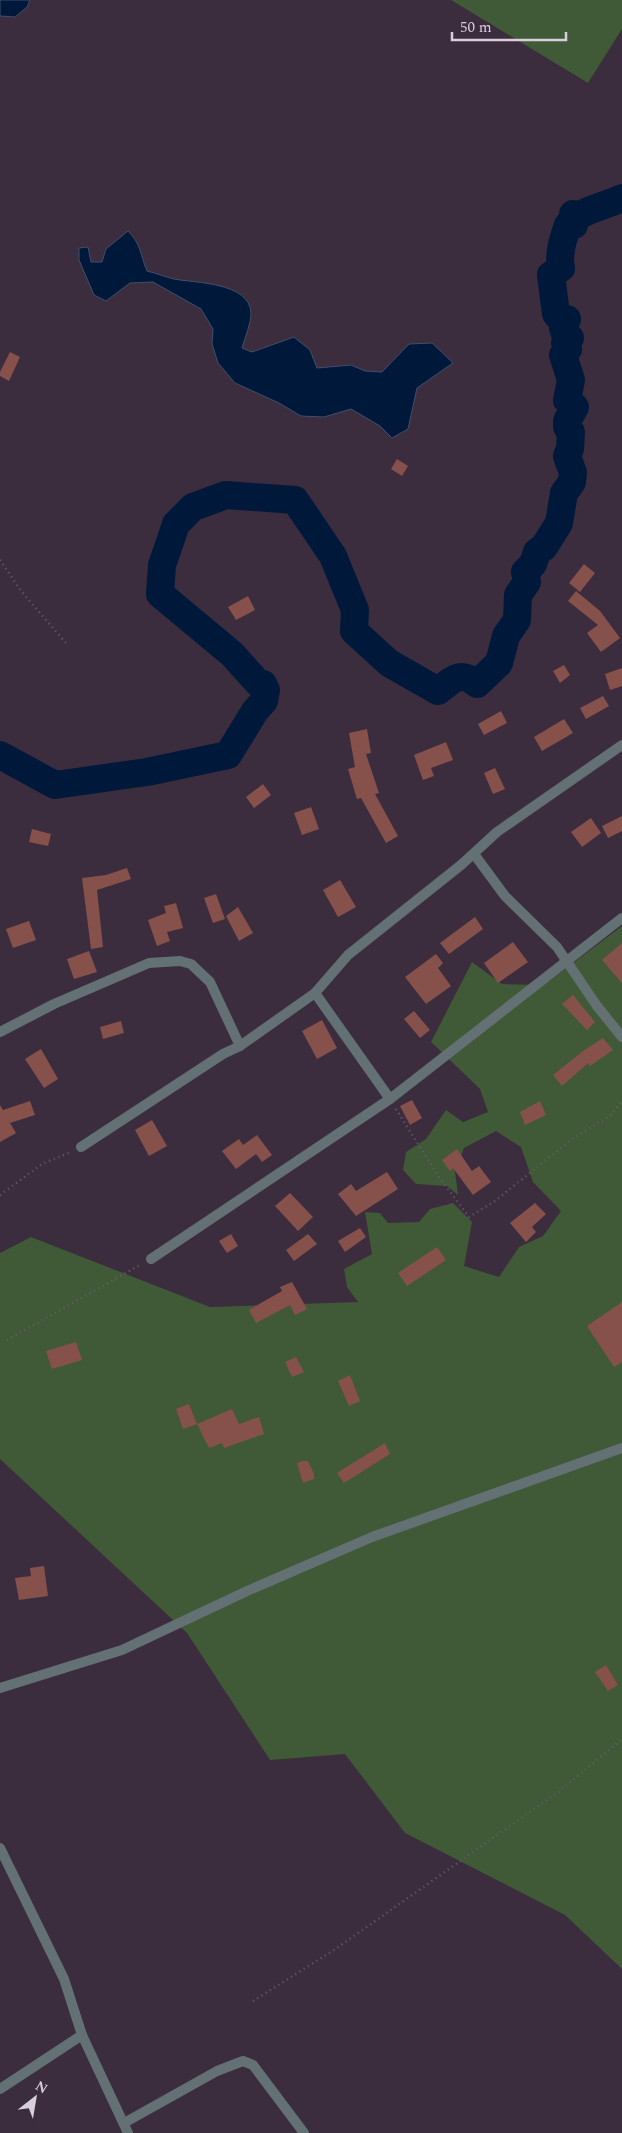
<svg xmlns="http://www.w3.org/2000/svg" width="622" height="2133" font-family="Spectral,serif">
<rect width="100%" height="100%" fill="#3b2c3e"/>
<!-- green -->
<g fill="#405937">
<path d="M 451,0 L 622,0 L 622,29 L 588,83 Z"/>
<path d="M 622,926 L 622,1969 L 565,1915 L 405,1833 L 345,1754 L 270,1760 L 187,1633 L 0,1459 L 0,1253 L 31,1237 L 210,1307 L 358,1302 L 347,1287 L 344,1269 L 372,1254 L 365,1212 L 380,1213 L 388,1223 L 419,1222 L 430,1209 L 453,1203 L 472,1222 L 464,1266 L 499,1277 L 519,1247 L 543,1236 L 561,1211 L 533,1182 L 521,1147 L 496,1131 L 464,1148 L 455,1172 L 458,1195 L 447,1186 L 416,1184 L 403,1170 L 406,1152 L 426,1139 L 446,1110 L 463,1122 L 488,1112 L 480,1089 L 431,1042 L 472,962 L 502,984 L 544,985 Z"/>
</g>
<!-- water -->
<g fill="#00193b" stroke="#414f6b">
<path d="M 0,0 L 30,0 L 27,7 L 15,17 L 0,16 Z"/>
<path d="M 128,231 C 141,244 140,254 147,271 C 156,273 165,277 174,279 C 194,283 250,282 251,313 C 251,324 245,337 242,348 L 252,352 L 294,337 L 310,350 L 317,368 L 351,365 L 365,371 L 382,372 L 409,344 L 432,343 L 453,363 L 417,388 L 408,429 L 392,438 L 380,426 L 351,409 L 324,417 L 301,416 L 279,403 L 235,383 L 218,363 L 212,344 L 213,329 L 201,309 L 153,282 L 130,283 L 106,301 L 94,295 L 79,260 L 79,248 L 88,247 L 91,262 L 102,262 L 106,249 Z"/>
</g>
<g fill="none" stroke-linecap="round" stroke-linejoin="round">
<!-- river -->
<path stroke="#00193b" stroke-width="28" d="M 0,755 L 55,785 L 147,772 L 228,755 L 255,711 L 264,701 L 266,690 L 263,684 L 259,684 L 232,654 L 160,594 L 162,565 L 171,539 L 176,524 L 193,507 L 226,495 L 295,500 L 333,556 L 355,610 L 354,631 L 389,663 L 438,691 C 453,679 461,670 477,684 L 499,663 L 506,636 L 517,620 L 518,595 L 527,582 L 525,572 L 533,564 L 537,552 L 544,547 L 559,523 L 564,493 L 572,482 L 573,473 L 567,456 L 570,449 L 571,432 L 567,427 L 567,421 L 575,407 L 567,400 L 571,380 L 563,355 L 568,349 L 565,343 L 570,338 L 565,334 L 563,328 L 567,319 L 560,318 L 556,314 L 551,275 L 561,268 C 558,254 563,238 568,225 L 574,225 L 573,214 L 580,215 C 594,207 608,205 622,198"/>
</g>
<!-- building -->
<g fill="#87514b">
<path d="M 10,352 L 20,357 L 9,381 L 0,376 L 0,372 Z"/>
<path d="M 397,459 L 408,466 L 402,476 L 391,469 Z"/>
<path d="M 584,564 L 595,573 L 580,592 L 569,583 Z"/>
<path d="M 576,591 L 600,611 L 620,638 L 601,652 L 587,633 L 598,625 L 568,601 Z"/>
<path d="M 248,596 L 255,610 L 236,620 L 228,607 Z"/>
<path d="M 564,665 L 570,675 L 560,683 L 553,671 Z"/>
<path d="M 622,668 L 622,686 L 610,690 L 605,674 Z"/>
<path d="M 603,696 L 609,706 L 586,719 L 580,708 Z"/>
<path d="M 501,711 L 507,723 L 484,735 L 478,724 Z"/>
<path d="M 564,719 L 573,733 L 542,751 L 534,737 Z"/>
<path d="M 367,729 L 371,753 L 366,754 L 379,793 L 375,794 L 398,836 L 386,843 L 361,798 L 357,799 L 348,769 L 355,767 L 349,733 Z"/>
<path d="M 446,742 L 453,760 L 431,768 L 434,776 L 423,780 L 414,755 Z"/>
<path d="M 495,768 L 505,789 L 493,794 L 484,773 Z"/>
<path d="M 263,784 L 271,795 L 254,808 L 246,797 Z"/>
<path d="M 311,807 L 319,829 L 302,835 L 294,813 Z"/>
<path d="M 622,816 L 622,831 L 608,838 L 602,826 Z"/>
<path d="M 591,818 L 601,833 L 582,847 L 571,832 Z"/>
<path d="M 32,829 L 51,834 L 48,846 L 29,842 Z"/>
<path d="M 127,868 L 131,879 L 97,890 L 103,947 L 91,949 L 82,878 L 106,875 Z"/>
<path d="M 340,880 L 356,907 L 338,917 L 323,890 Z"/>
<path d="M 216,894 L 225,919 L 213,923 L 204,898 Z"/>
<path d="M 176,903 L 183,928 L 167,932 L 170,941 L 157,946 L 148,920 L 166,913 L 164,906 Z"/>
<path d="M 238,907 L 253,933 L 239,941 L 226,916 Z"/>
<path d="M 475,917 L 483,929 L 449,954 L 440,943 Z"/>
<path d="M 29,921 L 36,940 L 13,948 L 6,929 Z"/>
<path d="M 513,942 L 528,962 L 498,983 L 484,963 Z"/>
<path d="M 622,943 L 622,983 L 602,960 Z"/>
<path d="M 89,951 L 97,972 L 74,979 L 67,959 Z"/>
<path d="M 436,954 L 443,963 L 438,968 L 451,986 L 426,1004 L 405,977 Z"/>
<path d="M 573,995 L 595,1022 L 587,1030 L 562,1004 Z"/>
<path d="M 414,1011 L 430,1030 L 420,1038 L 404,1019 Z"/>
<path d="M 322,1020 L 337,1048 L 317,1059 L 302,1031 Z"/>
<path d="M 121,1021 L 124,1033 L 103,1039 L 100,1027 Z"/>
<path d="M 603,1038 L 613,1050 L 590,1066 L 588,1063 L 562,1086 L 553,1075 L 583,1051 Z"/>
<path d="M 41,1049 L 58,1079 L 44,1088 L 25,1059 Z"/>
<path d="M 412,1100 L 422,1118 L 410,1125 L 400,1106 Z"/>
<path d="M 30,1101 L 35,1115 L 10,1123 L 16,1133 L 0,1142 L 0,1105 L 3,1110 Z"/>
<path d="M 540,1101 L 546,1115 L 525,1125 L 520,1112 Z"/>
<path d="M 152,1120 L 167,1146 L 149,1156 L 135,1130 Z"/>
<path d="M 257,1135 L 272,1155 L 262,1162 L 256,1154 L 236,1169 L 222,1151 L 239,1139 L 243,1145 Z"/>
<path d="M 457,1149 L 472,1171 L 479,1166 L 491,1182 L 473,1195 L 453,1168 L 450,1171 L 442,1160 Z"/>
<path d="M 387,1172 L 398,1189 L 356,1216 L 338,1194 L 351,1184 L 356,1191 Z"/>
<path d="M 290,1193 L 313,1217 L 298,1231 L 275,1206 Z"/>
<path d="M 535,1203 L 546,1214 L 532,1227 L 536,1232 L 526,1242 L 510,1223 Z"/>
<path d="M 360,1228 L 366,1237 L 345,1252 L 338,1241 Z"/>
<path d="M 231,1234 L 238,1246 L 227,1253 L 219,1241 Z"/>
<path d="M 308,1234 L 317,1244 L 294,1261 L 286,1250 Z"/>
<path d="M 437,1247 L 446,1260 L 407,1286 L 398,1273 Z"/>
<path d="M 292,1282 L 307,1309 L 295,1315 L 290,1305 L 256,1323 L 249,1310 L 282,1291 L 280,1287 Z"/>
<path d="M 622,1302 L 622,1362 L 614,1367 L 587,1326 Z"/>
<path d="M 76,1342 L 82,1360 L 52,1369 L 46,1351 Z"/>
<path d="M 296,1357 L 304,1372 L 292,1377 L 285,1362 Z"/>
<path d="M 350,1375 L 360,1401 L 349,1406 L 338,1381 Z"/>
<path d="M 189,1404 L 197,1424 L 183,1429 L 176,1409 Z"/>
<path d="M 232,1409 L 239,1424 L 259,1417 L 264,1434 L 224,1448 L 222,1443 L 209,1448 L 197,1424 Z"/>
<path d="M 385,1443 L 390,1454 L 344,1483 L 337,1473 Z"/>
<path d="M 303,1461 L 308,1461 L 314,1474 L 314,1479 L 303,1483 L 297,1463 Z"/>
<path d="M 44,1566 L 48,1596 L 19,1600 L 15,1578 L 31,1576 L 30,1568 Z"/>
<path d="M 606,1665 L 618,1685 L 608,1691 L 595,1672 Z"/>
</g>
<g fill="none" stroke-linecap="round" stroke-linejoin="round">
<!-- path -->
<g stroke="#6a5d6d" stroke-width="2.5" stroke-dasharray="1 4" stroke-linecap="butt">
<path d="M 0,560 L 21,591 L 66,643"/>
<path d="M 396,1109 L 439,1177 L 469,1217 L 495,1201 L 572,1139 L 610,1116 L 622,1101"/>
<path d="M 0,1195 L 42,1164 L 71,1152"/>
<path d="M 7,1340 L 140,1265"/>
<path d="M 253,2001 L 334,1950 L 561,1790 L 622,1739"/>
</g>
<!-- minor -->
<g stroke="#637074" stroke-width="10">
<path d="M 474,854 L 505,896 L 557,947 L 597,1006 L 622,1037"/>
<path d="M 315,993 L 390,1099"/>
<path d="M 0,1032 L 54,1004 L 149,963 L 180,961 L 191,964 L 210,982 L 240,1046"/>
<path d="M 81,1147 L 223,1054 L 240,1046 L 315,993 L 348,955 L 461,865 L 497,832 L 622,745"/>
<path d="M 151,1259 L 390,1099 L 622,918"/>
<path d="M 0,1688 L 122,1650 L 247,1591 L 372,1537 L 622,1448"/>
<path d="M 0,1848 L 64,1979 L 82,2035 L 128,2133"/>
<path d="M 0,2089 L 82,2035"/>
<path d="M 124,2123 L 217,2071 L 243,2061 L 253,2065 L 304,2133"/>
</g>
</g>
<!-- north arrow -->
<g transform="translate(35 2098) rotate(31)" stroke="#3b2c3e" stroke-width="4" paint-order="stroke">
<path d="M0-4L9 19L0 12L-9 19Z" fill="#d8ceda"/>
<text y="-8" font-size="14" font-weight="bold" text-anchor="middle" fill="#d8ceda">N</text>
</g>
<!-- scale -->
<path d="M452 32v8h114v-8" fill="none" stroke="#d8ceda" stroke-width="2.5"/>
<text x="460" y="32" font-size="15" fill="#d8ceda" stroke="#3b2c3e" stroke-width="4" paint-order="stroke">50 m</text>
</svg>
